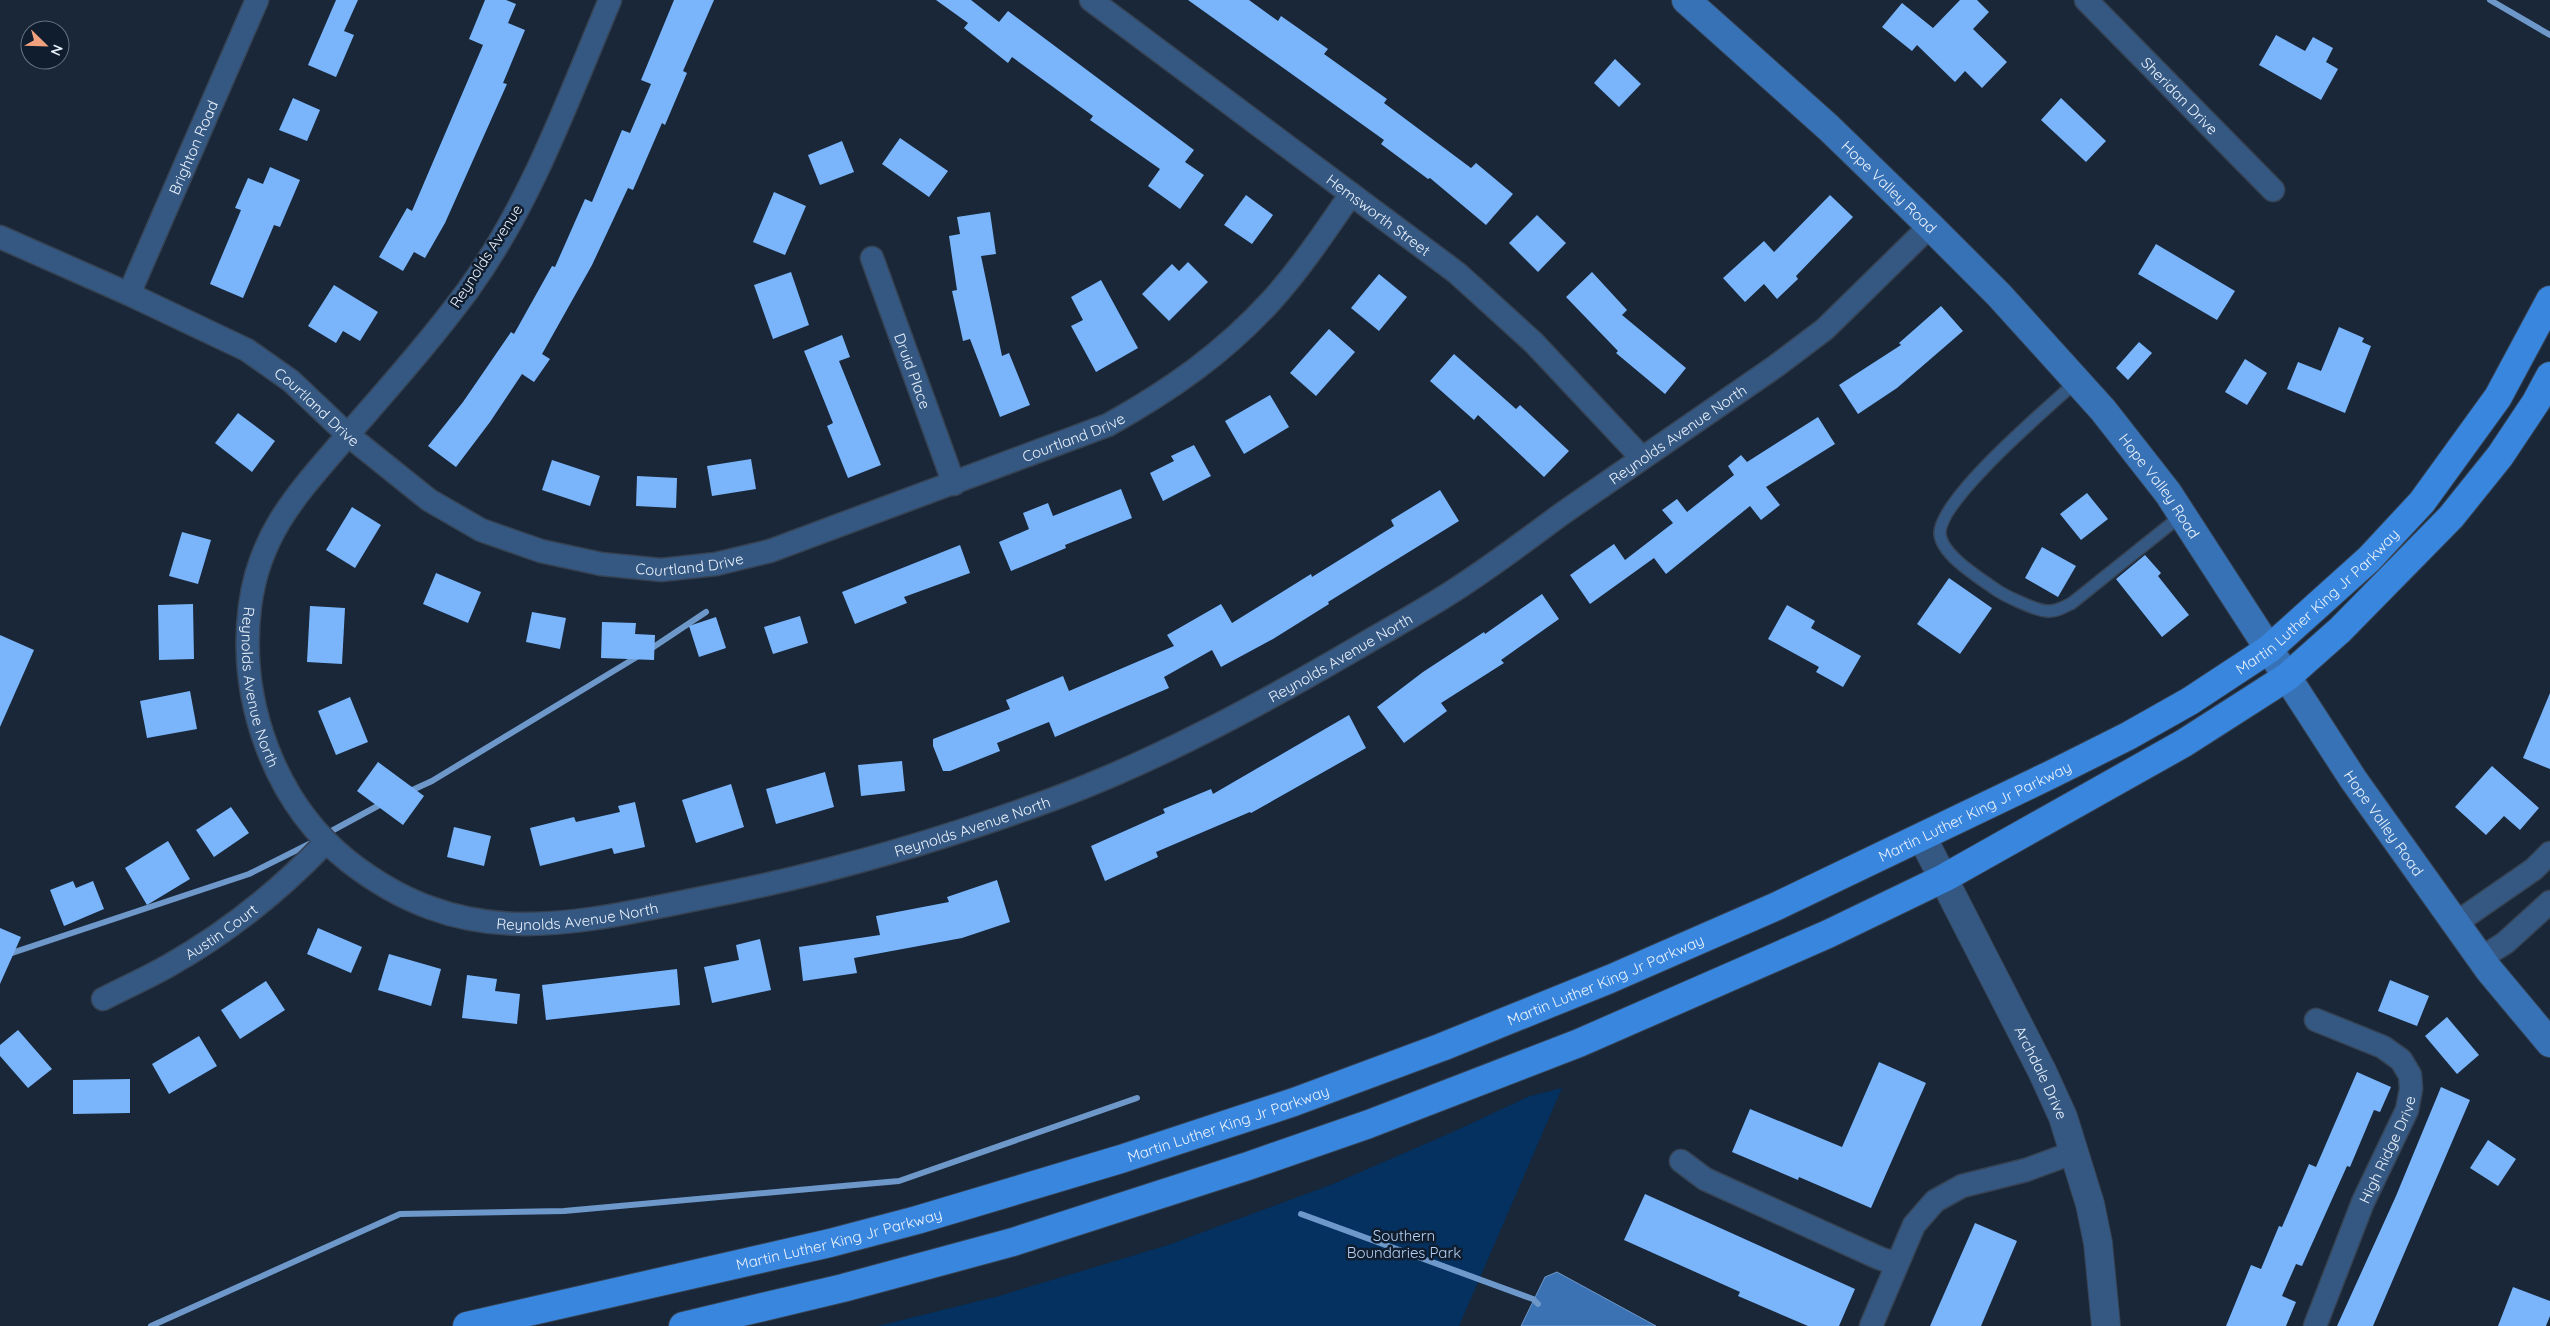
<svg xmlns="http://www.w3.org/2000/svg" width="2550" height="1326" font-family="Quicksand,sans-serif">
<rect width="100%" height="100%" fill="#192738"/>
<!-- green -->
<path fill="#04315f" d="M 1562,1088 L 1459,1326 L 878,1326 L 999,1296 L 1168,1245 L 1333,1184 L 1455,1131 L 1530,1096 Z"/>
<!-- water -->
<path fill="#3a72b4" stroke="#6e98ca" d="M 1557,1272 L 1656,1326 L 1521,1326 L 1545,1277 Z"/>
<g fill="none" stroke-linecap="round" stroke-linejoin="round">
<!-- stream -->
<g stroke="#6e98ca" stroke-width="6">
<path d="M 2490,0 L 2550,35"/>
<path d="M 649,650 L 706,612"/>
<path d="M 408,792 L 432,781 L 640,655"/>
<path d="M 326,834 L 385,802"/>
<path d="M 0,957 L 249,874 L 315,841"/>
<path d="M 1301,1214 L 1533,1299 L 1538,1304"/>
<path d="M 151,1326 L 400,1214 L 564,1211 L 899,1181 L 1137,1098"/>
</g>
</g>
<!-- building -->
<g fill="#7ab5fc">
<path d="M 336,0 L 358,0 L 344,31 L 354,35 L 336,77 L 308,65 Z"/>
<path d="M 485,0 L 506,0 L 516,4 L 508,23 L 525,30 L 503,83 L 507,84 L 445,223 L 425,258 L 414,252 L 403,271 L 379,257 L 407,208 L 412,211 L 483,45 L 469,39 Z"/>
<path d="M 674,0 L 714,0 L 683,71 L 687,73 L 665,125 L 662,123 L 633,190 L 628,188 L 592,265 L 542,354 L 550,359 L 534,382 L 522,374 L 490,422 L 456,467 L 428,446 L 463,402 L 511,332 L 514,334 L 552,266 L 555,267 L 585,199 L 592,202 L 622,130 L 630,133 L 651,84 L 641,80 Z"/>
<path d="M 936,0 L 971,0 L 999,22 L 1008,11 L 1194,150 L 1185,162 L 1204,175 L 1180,209 L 1148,186 L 1160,169 L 1090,120 L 1093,116 L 1012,57 L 1008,63 L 964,28 L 968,23 Z"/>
<path d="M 1188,0 L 1249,0 L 1278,21 L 1281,16 L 1328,49 L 1324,54 L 1387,99 L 1384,103 L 1471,168 L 1476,163 L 1513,194 L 1486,225 L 1430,178 L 1428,179 L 1381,144 L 1384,140 Z"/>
<path d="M 1960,0 L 1977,0 L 1989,12 L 1973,29 L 2007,62 L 1982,88 L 1965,71 L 1955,82 L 1917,45 L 1912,51 L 1882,27 L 1902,3 L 1933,28 Z"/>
<path d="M 2276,35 L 2305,51 L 2313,37 L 2333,48 L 2326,62 L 2338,69 L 2321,100 L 2259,65 Z"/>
<path d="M 1615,59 L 1641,84 L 1619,107 L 1594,83 Z"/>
<path d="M 293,98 L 320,110 L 307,141 L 279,130 Z"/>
<path d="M 2061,98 L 2106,141 L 2086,162 L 2041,120 Z"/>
<path d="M 900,138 L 948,171 L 929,197 L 882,164 Z"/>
<path d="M 842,141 L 854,172 L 820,185 L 808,155 Z"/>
<path d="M 270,167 L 300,180 L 280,227 L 274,225 L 243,298 L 210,284 L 241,210 L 235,208 L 248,178 L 263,184 Z"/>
<path d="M 774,192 L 806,206 L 785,255 L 753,242 Z"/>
<path d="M 1246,195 L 1273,215 L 1252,244 L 1224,225 Z"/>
<path d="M 1830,195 L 1853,217 L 1796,276 L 1798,279 L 1777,299 L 1764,284 L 1745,302 L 1723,278 L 1764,241 L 1774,252 Z"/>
<path d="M 990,212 L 996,254 L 981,256 L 1002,356 L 1009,353 L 1030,405 L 1000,417 L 970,339 L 963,341 L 952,291 L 957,290 L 949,236 L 960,234 L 957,217 Z"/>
<path d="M 1537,215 L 1566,243 L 1538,272 L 1509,243 Z"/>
<path d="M 2156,244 L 2235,291 L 2217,320 L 2138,274 Z"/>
<path d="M 1188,262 L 1208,282 L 1169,321 L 1142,294 L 1172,264 L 1179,271 Z"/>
<path d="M 791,272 L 809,325 L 773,339 L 754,285 Z"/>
<path d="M 1592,272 L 1627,310 L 1622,315 L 1686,368 L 1665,394 L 1616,353 L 1618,351 L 1566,297 Z"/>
<path d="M 1379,274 L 1407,297 L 1379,331 L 1351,308 Z"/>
<path d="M 1101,280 L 1138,348 L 1096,372 L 1071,326 L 1083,320 L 1071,297 Z"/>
<path d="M 334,285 L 378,312 L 360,341 L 343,331 L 336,343 L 308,326 Z"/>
<path d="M 1941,306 L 1963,331 L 1897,388 L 1858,414 L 1839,385 L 1901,345 L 1899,343 Z"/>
<path d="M 2339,327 L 2364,338 L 2362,342 L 2371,346 L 2345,413 L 2287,389 L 2298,362 L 2321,371 Z"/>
<path d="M 1329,329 L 1355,352 L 1316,396 L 1290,373 Z"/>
<path d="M 842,335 L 850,357 L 839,361 L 881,465 L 848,478 L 827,426 L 833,423 L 804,351 Z"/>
<path d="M 2139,342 L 2152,353 L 2128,380 L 2116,368 Z"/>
<path d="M 1454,354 L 1516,409 L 1520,405 L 1569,451 L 1544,477 L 1478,415 L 1474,420 L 1430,381 Z"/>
<path d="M 2245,359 L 2267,373 L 2247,405 L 2225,392 Z"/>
<path d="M 1270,395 L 1289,427 L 1244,454 L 1225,421 Z"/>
<path d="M 238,413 L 275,441 L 252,472 L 215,443 Z"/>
<path d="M 1818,417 L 1835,444 L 1766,487 L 1780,505 L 1761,520 L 1750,506 L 1666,574 L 1654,558 L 1590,604 L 1570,575 L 1614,544 L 1625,560 L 1673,523 L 1662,510 L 1677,499 L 1687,512 L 1734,475 L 1728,466 L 1741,455 L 1747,462 Z"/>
<path d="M 1194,445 L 1211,476 L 1163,501 L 1150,473 L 1174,461 L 1171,456 Z"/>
<path d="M 751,459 L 756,489 L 712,496 L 707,466 Z"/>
<path d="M 552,460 L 600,476 L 590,506 L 542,490 Z"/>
<path d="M 637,476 L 677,478 L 676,508 L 636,506 Z"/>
<path d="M 1121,489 L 1132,518 L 1065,545 L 1066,548 L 1011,571 L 999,542 L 1029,529 L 1023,513 L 1048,503 L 1053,516 Z"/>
<path d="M 1440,490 L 1459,521 L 1328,602 L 1329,604 L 1273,639 L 1221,667 L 1212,650 L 1164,677 L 1169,688 L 1055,737 L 1049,722 L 997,743 L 1000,751 L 950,771 L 943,771 L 933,746 L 933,739 L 1010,709 L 1006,700 L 1063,676 L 1069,691 L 1174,646 L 1167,635 L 1221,604 L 1232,623 L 1311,574 L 1312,577 L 1394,526 L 1391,520 Z"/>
<path d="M 2087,493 L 2108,519 L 2081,540 L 2060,514 Z"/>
<path d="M 352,507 L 381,525 L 355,568 L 326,550 Z"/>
<path d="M 182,532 L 211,540 L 198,584 L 169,576 Z"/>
<path d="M 960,545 L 970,573 L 904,597 L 907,603 L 855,624 L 842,592 Z"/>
<path d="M 2042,547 L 2076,566 L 2058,597 L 2025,578 Z"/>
<path d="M 2145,555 L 2161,573 L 2158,576 L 2189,615 L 2162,637 L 2116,579 Z"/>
<path d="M 436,573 L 481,592 L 468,623 L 423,604 Z"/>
<path d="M 1949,578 L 1992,608 L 1960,654 L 1917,624 Z"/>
<path d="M 1542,594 L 1559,619 L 1501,660 L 1504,663 L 1441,703 L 1447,711 L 1404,743 L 1377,707 L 1423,672 L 1484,632 L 1485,634 Z"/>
<path d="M 193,604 L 194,659 L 159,660 L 158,605 Z"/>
<path d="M 1787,605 L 1815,621 L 1811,628 L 1861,656 L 1843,687 L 1816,672 L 1819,667 L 1768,639 Z"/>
<path d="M 310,606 L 345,608 L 342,664 L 307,662 Z"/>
<path d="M 532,612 L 566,618 L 560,649 L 526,642 Z"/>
<path d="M 800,616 L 808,643 L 773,654 L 764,627 Z"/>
<path d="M 716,617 L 726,648 L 699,657 L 689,626 Z"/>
<path d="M 602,622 L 636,623 L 635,634 L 655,635 L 654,660 L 601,658 Z"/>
<path d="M 0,635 L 34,650 L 0,727 Z"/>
<path d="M 190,691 L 197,729 L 147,738 L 140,701 Z"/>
<path d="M 2550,693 L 2550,769 L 2523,758 Z"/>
<path d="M 350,697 L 368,742 L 336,755 L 318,711 Z"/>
<path d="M 1349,715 L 1366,748 L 1251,813 L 1250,812 L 1156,852 L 1158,857 L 1105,881 L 1091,846 L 1165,813 L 1163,809 L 1211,789 L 1213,794 Z"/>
<path d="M 902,761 L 905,791 L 861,796 L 858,765 Z"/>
<path d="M 378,762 L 424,796 L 403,825 L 357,791 Z"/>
<path d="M 2492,766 L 2539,808 L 2520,830 L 2504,816 L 2486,835 L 2455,807 Z"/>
<path d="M 825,772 L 834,807 L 776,824 L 766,789 Z"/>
<path d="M 731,784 L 744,827 L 696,843 L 682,800 Z"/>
<path d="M 635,802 L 645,847 L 614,854 L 612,848 L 540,866 L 530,828 L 574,817 L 576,822 L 620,812 L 618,806 Z"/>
<path d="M 231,807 L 249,833 L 214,857 L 196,830 Z"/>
<path d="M 454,827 L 491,836 L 484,866 L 447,857 Z"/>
<path d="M 168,841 L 190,879 L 147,905 L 125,868 Z"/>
<path d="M 997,880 L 1010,922 L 962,938 L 854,958 L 857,973 L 803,981 L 799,947 L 880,935 L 876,916 L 949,902 L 947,897 Z"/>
<path d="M 73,881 L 76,888 L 93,881 L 104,909 L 64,926 L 50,890 Z"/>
<path d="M 0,928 L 21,937 L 0,984 Z"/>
<path d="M 318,928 L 362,947 L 351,973 L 307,954 Z"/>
<path d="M 760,939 L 771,990 L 712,1003 L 704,967 L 739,960 L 736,945 Z"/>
<path d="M 389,954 L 441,969 L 431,1006 L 378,990 Z"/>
<path d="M 677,969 L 680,1005 L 546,1020 L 542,985 Z"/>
<path d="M 467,975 L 497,979 L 495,991 L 520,994 L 517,1024 L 462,1018 Z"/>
<path d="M 2390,980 L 2429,996 L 2417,1026 L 2378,1011 Z"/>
<path d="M 266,981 L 285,1010 L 240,1039 L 221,1010 Z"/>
<path d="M 2447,1017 L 2479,1055 L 2457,1074 L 2425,1036 Z"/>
<path d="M 18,1030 L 52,1069 L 28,1088 L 0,1056 L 0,1045 Z"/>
<path d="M 199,1036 L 217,1066 L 169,1094 L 152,1064 Z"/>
<path d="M 1879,1062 L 1926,1083 L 1871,1208 L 1799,1177 L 1798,1180 L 1732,1152 L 1750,1109 L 1842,1147 Z"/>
<path d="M 2357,1072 L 2391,1087 L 2380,1112 L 2374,1110 L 2350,1167 L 2347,1166 L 2302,1266 L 2296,1264 L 2282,1296 L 2296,1302 L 2286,1326 L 2226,1326 L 2251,1265 L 2261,1269 L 2279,1226 L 2282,1227 L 2309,1164 L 2316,1167 Z"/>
<path d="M 130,1079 L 130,1113 L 73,1114 L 73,1080 Z"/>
<path d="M 2441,1087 L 2470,1100 L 2373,1326 L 2337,1326 L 2396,1196 Z"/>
<path d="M 2488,1140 L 2516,1159 L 2498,1186 L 2470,1168 Z"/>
<path d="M 1645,1194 L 1855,1289 L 1839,1326 L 1808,1326 L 1738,1296 L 1740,1292 L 1624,1240 Z"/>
<path d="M 1975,1223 L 2017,1241 L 1981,1326 L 1930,1326 Z"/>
<path d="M 2513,1287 L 2550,1301 L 2550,1316 L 2546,1326 L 2498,1326 Z"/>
</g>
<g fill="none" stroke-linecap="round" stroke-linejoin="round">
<defs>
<path id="service" d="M 2077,381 C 2050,406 1938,500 1940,534 C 1942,555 1978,577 1995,589 C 2003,595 2037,611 2047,611 C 2056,612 2064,607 2072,603 L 2182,515"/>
<g id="minor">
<path id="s1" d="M 610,0 C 568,99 531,203 468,290 C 432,339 391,385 352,430 C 304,487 260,528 250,606 C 238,700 274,802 348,861 C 467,954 572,924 707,897 C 825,874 942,840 1056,798 C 1160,759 1261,704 1357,648 C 1387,630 1417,614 1447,595 C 1487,570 1525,541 1563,513 C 1634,464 1705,415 1776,366 L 1825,329 L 1930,226"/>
<path id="s2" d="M 1091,0 L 1457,273 L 1534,343 L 1642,458"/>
<path id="s3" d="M 2086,0 L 2273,190"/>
<path id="s4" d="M 0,237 L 129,294 L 247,350 L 291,381 L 348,435 L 429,500 L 481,530 L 541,551 L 601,564 L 661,570 L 716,564 L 770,551 L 1108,425 C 1169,391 1224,353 1271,301 C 1301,268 1326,230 1351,194"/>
<path id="s5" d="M 872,258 L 954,484"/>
<path id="s6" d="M 129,294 L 257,0"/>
<path d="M 2456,923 L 2534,869 L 2550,853"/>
<path d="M 2481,958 L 2505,943 L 2550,902"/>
<path id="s7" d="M 103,999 C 124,988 147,978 168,966 C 225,934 280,890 325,843"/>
<path d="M 1681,1161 L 1705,1179 L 1879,1258 L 1897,1264"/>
<path d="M 1871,1326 L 1914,1225 L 1935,1201 L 1962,1186 L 2026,1170 L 2075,1152"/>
<path id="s8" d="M 2315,1326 L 2363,1202 L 2407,1110 L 2411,1089 L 2410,1075 L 2401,1060 L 2383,1047 L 2316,1020"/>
</g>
<g id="tertiary">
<path id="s9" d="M 1922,837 L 2042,1071 L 2063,1117 L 2090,1204 L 2098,1243 L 2106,1326"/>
</g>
<g id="secondary">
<path id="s10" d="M 1686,0 L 1829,128 L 1930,226 L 1999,295 L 2103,410 L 2168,493 L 2353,779 L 2489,970 L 2550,1043"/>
</g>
<g id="primary">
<path id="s11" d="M 467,1326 L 830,1243 L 917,1220 L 1121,1159 L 1294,1102 L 1442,1047 L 1610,979 L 1777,906 L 2050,775 L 2128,736 L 2190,701 L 2269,649 L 2369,559 L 2422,502 L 2498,397 L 2550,300"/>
<path d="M 683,1326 L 843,1288 L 1013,1242 L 1248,1166 L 1369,1124 L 1579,1043 L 1828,934 L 1944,878 L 2184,743 L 2287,677 L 2340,630 L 2451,517 L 2500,456 L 2536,402 L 2550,376"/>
</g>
</defs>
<!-- service casing -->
<use href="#service" stroke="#364354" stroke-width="14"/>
<!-- minor casing -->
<use href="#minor" stroke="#364354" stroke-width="25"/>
<!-- tertiary casing -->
<use href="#tertiary" stroke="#364354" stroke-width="30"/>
<!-- secondary casing -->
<use href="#secondary" stroke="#364354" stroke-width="30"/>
<!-- primary casing -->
<use href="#primary" stroke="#364354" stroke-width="30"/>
<!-- service -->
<use href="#service" stroke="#355882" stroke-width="11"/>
<!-- minor -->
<use href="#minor" stroke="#355882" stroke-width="22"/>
<!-- tertiary -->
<use href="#tertiary" stroke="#355882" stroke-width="28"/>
<!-- secondary -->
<use href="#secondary" stroke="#3872b6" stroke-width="28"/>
<!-- primary -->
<use href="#primary" stroke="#3986de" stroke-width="28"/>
</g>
<g text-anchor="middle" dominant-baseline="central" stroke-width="5" stroke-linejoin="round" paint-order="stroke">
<!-- street labels -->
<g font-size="15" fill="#e8f1fd" stroke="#101d2e">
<text stroke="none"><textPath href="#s3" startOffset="134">Sheridan Drive</textPath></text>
<text stroke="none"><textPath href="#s6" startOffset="160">Brighton Road</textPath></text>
<text stroke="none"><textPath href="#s10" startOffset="276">Hope Valley Road</textPath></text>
<text stroke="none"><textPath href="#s2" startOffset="359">Hemsworth Street</textPath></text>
<text transform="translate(486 256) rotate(-57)">Reynolds Avenue</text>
<text stroke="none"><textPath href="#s5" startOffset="120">Druid Place</textPath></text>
<text stroke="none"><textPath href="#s4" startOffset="362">Courtland Drive</textPath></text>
<text stroke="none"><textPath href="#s1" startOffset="2459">Reynolds Avenue North</textPath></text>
<text stroke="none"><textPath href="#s4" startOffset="1188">Courtland Drive</textPath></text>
<text stroke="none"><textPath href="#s10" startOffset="680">Hope Valley Road</textPath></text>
<text stroke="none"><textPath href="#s4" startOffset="782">Courtland Drive</textPath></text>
<text stroke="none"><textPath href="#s11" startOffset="2002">Martin Luther King Jr Parkway</textPath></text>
<text stroke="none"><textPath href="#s1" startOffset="2054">Reynolds Avenue North</textPath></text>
<text stroke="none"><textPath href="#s1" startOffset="795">Reynolds Avenue North</textPath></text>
<text stroke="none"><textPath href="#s11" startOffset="1598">Martin Luther King Jr Parkway</textPath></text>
<text stroke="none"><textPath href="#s10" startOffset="1085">Hope Valley Road</textPath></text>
<text stroke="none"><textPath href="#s1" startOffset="1648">Reynolds Avenue North</textPath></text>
<text stroke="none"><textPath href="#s1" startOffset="1242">Reynolds Avenue North</textPath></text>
<text stroke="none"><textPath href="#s7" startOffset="136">Austin Court</textPath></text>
<text stroke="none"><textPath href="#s11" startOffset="1192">Martin Luther King Jr Parkway</textPath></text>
<text stroke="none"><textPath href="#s9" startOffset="264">Archdale Drive</textPath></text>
<text stroke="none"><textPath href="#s11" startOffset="788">Martin Luther King Jr Parkway</textPath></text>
<text stroke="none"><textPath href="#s8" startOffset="191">High Ridge Drive</textPath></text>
<text stroke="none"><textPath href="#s11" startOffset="382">Martin Luther King Jr Parkway</textPath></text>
</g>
<!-- park labels -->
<g font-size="15" fill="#b3d1f5" stroke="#101d2e">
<text x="1404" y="1235">Southern<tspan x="1404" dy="17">Boundaries Park</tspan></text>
</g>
</g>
<!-- north arrow -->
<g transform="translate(45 45) rotate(113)"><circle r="24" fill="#101d2e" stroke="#667281"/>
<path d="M0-4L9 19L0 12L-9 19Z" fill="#f2a17e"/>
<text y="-8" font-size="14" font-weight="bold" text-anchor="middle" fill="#e8f1fd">N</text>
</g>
</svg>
